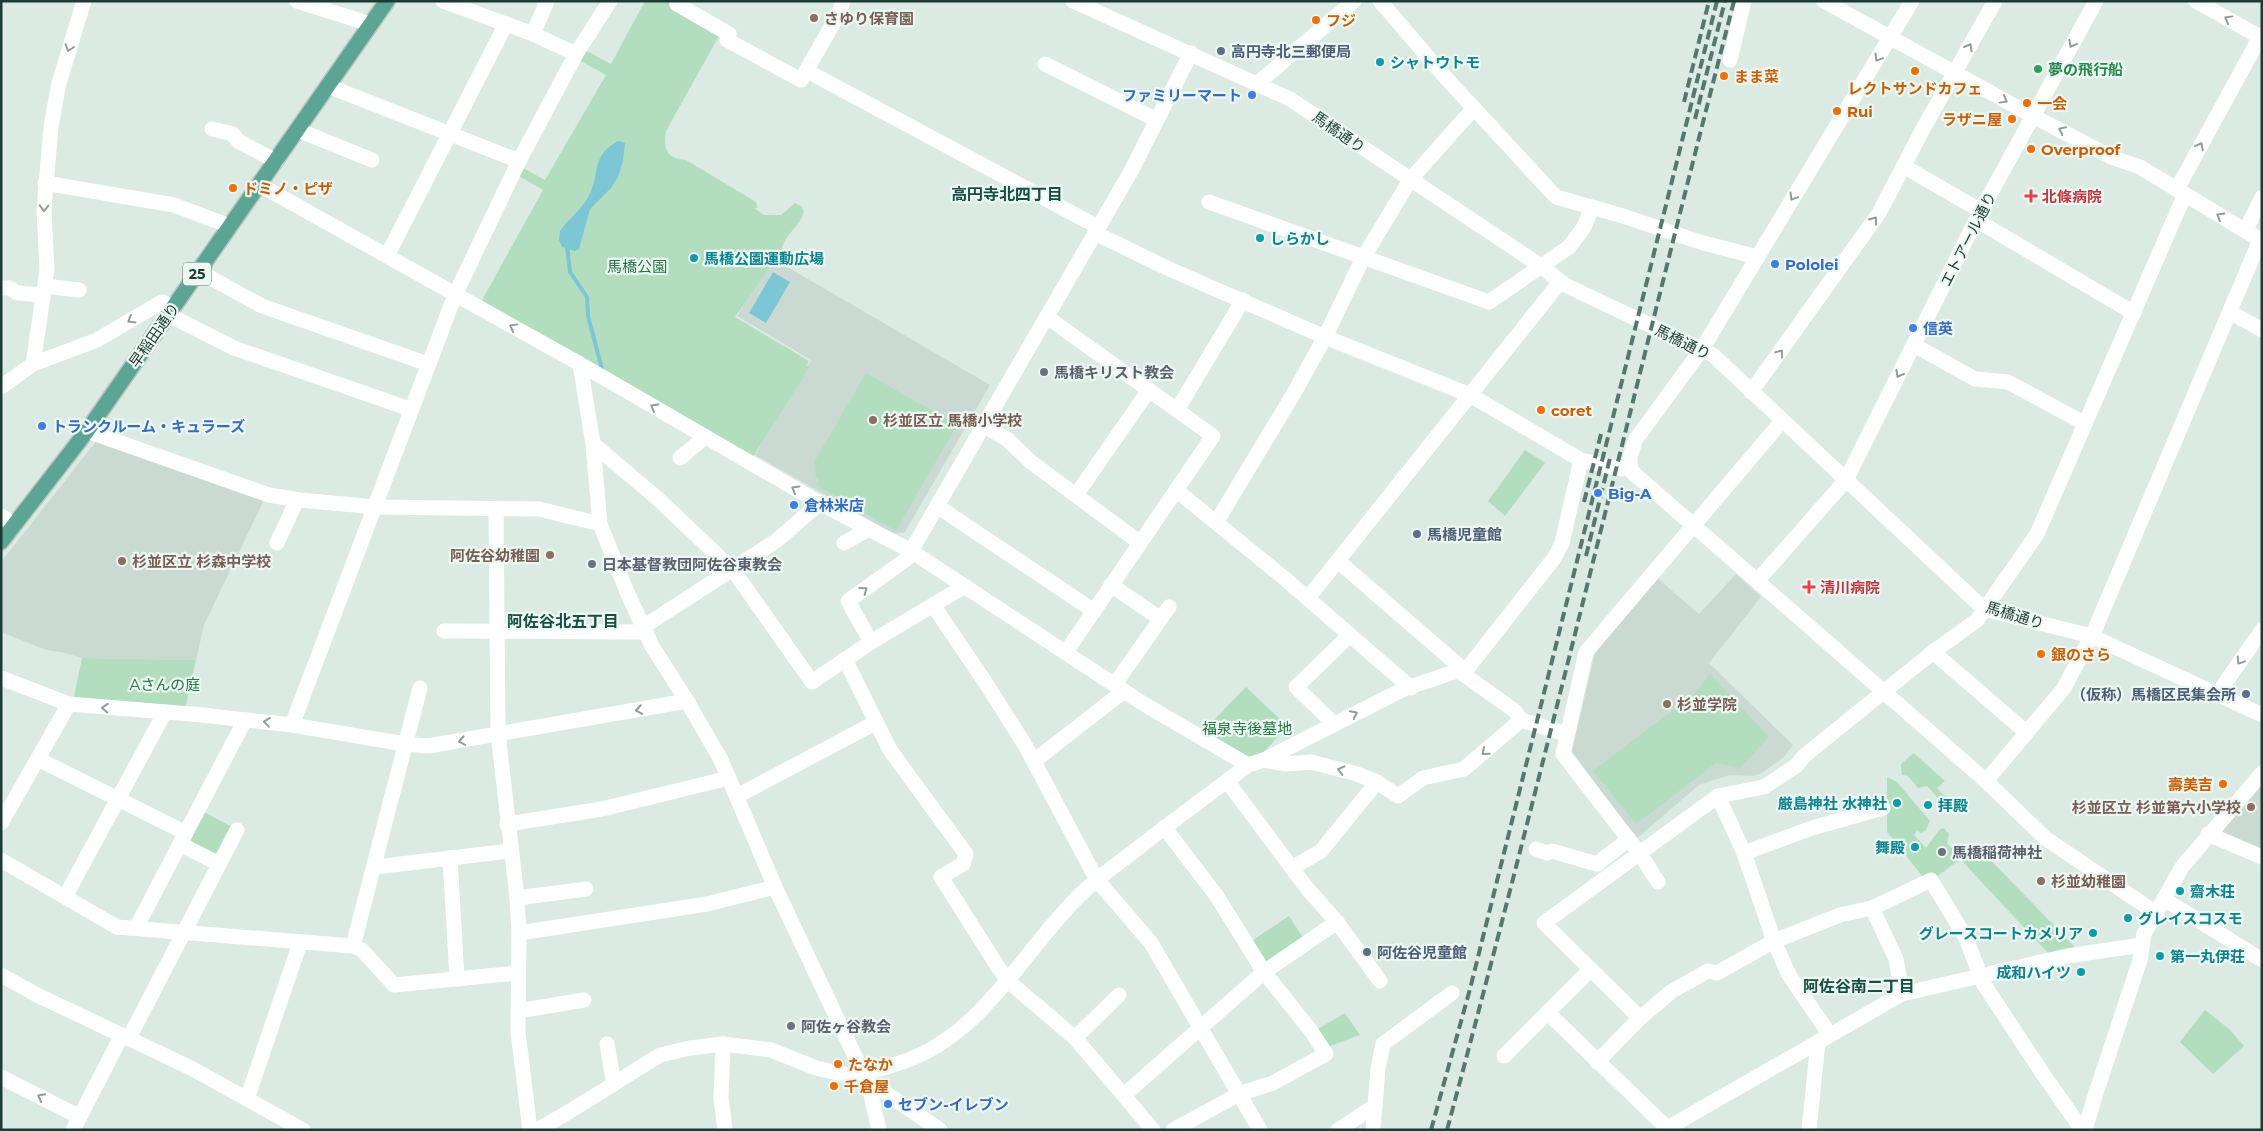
<svg xmlns="http://www.w3.org/2000/svg" width="2263" height="1131" font-family="Montserrat,'Noto Sans JP',sans-serif">
<rect width="100%" height="100%" fill="#dceae4"/>
<!-- built -->
<g fill="#cadad3">
<path d="M 772,258 L 990,385 L 905,532 L 894,534 L 755,455 L 811,360 L 737,316 Z"/>
<path d="M 98,439 L 264,500 L 204,625 L 196,660 L 82,658 L 61,652 L 46,650 L 1,632 L 1,562 Z"/>
<path d="M 1736,574 L 1761,597 L 1709,663 L 1793,745 L 1784,757 L 1762,773 L 1753,776 L 1730,775 L 1699,785 L 1636,839 L 1572,751 L 1595,653 L 1656,577 L 1699,614 Z"/>
<path d="M 2262,782 L 2262,853 L 2218,833 Z"/>
</g>
<!-- green -->
<g fill="#b2debf">
<path d="M 645,1 L 672,1 L 719,36 L 666,131 C 663,148 666,159 686,160 L 756,202 L 758,208 L 754,208 L 764,215 L 781,215 L 795,203 L 801,206 L 804,211 C 801,224 792,229 786,239 C 784,242 782,247 781,251 L 735,317 L 809,361 L 807,365 L 809,368 L 753,457 L 481,302 L 543,190 L 519,176 L 523,168 L 545,180 L 606,75 L 579,60 L 585,50 L 611,64 Z"/>
<path d="M 866,373 L 957,425 L 896,531 L 816,485 L 819,480 L 816,478 L 814,462 Z"/>
<path d="M 1525,450 L 1545,463 L 1505,516 L 1488,501 Z"/>
<path d="M 82,658 L 196,660 L 185,710 L 73,701 Z"/>
<path d="M 1710,674 L 1769,737 L 1740,768 L 1716,763 L 1636,824 L 1593,771 L 1694,694 Z"/>
<path d="M 1246,687 L 1287,726 L 1263,753 L 1245,760 L 1201,733 Z"/>
<path d="M 1914,753 L 1945,781 L 1937,788 L 1950,802 L 1945,806 L 1927,786 L 1918,788 L 1908,776 L 1902,775 L 1901,764 Z"/>
<path d="M 1887,777 L 1897,782 L 1930,821 L 1926,830 L 1921,833 L 1917,831 L 1914,835 L 1926,848 L 1940,829 L 1944,828 L 1949,834 L 1947,843 L 1960,858 L 1976,845 L 2077,949 L 2049,954 L 1960,859 L 1934,879 L 1923,877 L 1887,832 Z"/>
<path d="M 202,811 L 234,828 L 218,860 L 185,843 Z"/>
<path d="M 1289,916 L 1304,939 L 1266,965 L 1250,942 Z"/>
<path d="M 2205,1010 L 2229,1029 L 2244,1046 L 2213,1074 L 2180,1042 Z"/>
<path d="M 1345,1013 L 1360,1035 L 1325,1048 L 1316,1030 Z"/>
</g>
<!-- water -->
<g fill="#7dc6d6">
<path d="M 618,141 L 625,143 L 623,161 L 618,177 L 611,188 L 590,209 L 579,249 L 575,251 L 562,247 L 559,240 L 560,231 C 570,217 585,207 591,191 C 600,169 592,156 618,141 Z"/>
<path d="M 773,272 L 790,282 L 766,323 L 749,313 Z"/>
</g>
<g fill="none" stroke-linecap="round" stroke-linejoin="round">
<!-- stream -->
<path stroke="#7dc6d6" stroke-width="4" d="M 567,245 L 570,272 L 587,297 L 588,316 L 602,369"/>
<defs>
<path id="major" d="M 1,542 L 87,431 L 387,1"/>
</defs>
<!-- major casing -->
<use href="#major" stroke="#bbc4c2" stroke-width="18"/>
<!-- minor -->
<g stroke="#fff" stroke-width="15">
<path d="M 297,1 L 370,24"/>
<path d="M 443,1 L 533,34 L 576,54"/>
<path d="M 678,1 L 677,4 L 729,34 L 727,40 L 801,80 L 839,13 L 843,1"/>
<path d="M 1073,1 L 1290,99 L 1541,266 L 1565,285 L 1713,355 L 1984,609 L 2091,636 L 2262,715"/>
<path d="M 1380,1 L 1445,77 L 1556,197 L 1623,216 L 1700,242 L 1757,257"/>
<path d="M 1824,1 L 2033,116 L 2111,157 L 2140,167 L 2262,241"/>
<path d="M 1912,1 L 1702,349 L 1636,439 L 1630,457 L 1630,470 L 1986,781 L 2045,838 L 2156,913"/>
<path d="M 533,34 L 547,1"/>
<path d="M 1730,60 L 1744,1"/>
<path d="M 1045,64 L 1157,120"/>
<path d="M 807,71 L 1098,227"/>
<path d="M 1258,83 L 1354,1"/>
<path d="M 328,86 L 519,161"/>
<path d="M 212,129 L 233,134 L 238,141 L 276,161"/>
<path d="M 298,130 L 372,160"/>
<path d="M 1905,167 L 1981,211"/>
<path d="M 45,183 L 174,205 L 230,226"/>
<path d="M 260,185 L 580,364 L 820,503 L 911,551 L 1139,701 L 1248,765"/>
<path d="M 2177,189 L 2260,37 L 2196,1"/>
<path d="M 1209,202 L 1489,302 L 1569,247 L 1584,227 L 1592,207"/>
<path d="M 1976,220 L 2134,313"/>
<path d="M 2245,231 L 2262,197"/>
<path d="M 1095,233 L 1167,268 L 1325,337 L 1470,395 L 1581,460 L 1562,543 L 1555,557 L 1463,674"/>
<path d="M 387,256 L 506,24"/>
<path d="M 198,271 L 262,306 L 428,364"/>
<path d="M 45,286 L 79,290"/>
<path d="M 1,288 L 10,288 L 17,293 L 43,295"/>
<path d="M 2230,312 L 2262,330"/>
<path d="M 169,315 L 234,348 L 410,409"/>
<path d="M 1047,317 L 1213,436 L 1066,652"/>
<path d="M 1914,345 L 1975,379 L 2008,382 L 2084,423"/>
<path d="M 33,364 L 47,270 L 44,210 L 51,126 L 59,83 L 84,1"/>
<path d="M 580,364 L 593,444 L 600,524 L 627,592 L 652,646 L 687,701 L 721,760 L 775,887 L 869,1086 L 879,1130"/>
<path d="M 1,387 L 33,364 L 97,340 L 162,302 L 174,307"/>
<path d="M 1751,392 L 1879,213 L 1924,127 L 1995,1"/>
<path d="M 1177,410 L 1243,300"/>
<path d="M 985,426 L 1008,440 L 1031,462 L 1139,542"/>
<path d="M 87,431 L 269,495 L 300,500 L 376,507 L 539,509 L 600,524"/>
<path d="M 593,444 L 657,498 L 733,570 L 812,682 L 871,642 L 965,586"/>
<path d="M 680,458 L 705,437"/>
<path d="M 1581,460 L 1621,469 L 1630,464"/>
<path d="M 1176,490 L 1283,577 L 1411,688"/>
<path d="M 1076,495 L 1149,390"/>
<path d="M 937,506 L 1094,611"/>
<path d="M 496,509 L 498,733 L 517,898 L 519,933 L 518,1032 L 530,1130"/>
<path d="M 1,516 L 14,525"/>
<path d="M 1217,521 L 1294,393 L 1325,337 L 1363,258 L 1410,180 L 1474,108"/>
<path d="M 277,543 L 297,500"/>
<path d="M 844,543 L 869,529"/>
<path d="M 911,551 L 1130,173 L 1191,53"/>
<path d="M 1338,561 L 1458,665 L 1463,674 L 1515,711 L 1521,720 L 1566,734"/>
<path d="M 1758,580 L 1846,480 L 1976,220 L 2096,1"/>
<path d="M 1111,585 L 1161,619"/>
<path d="M 1308,598 L 1560,282"/>
<path d="M 933,605 L 987,685 L 1025,745 L 1097,880 L 1151,943 L 1260,1130"/>
<path d="M 643,627 L 776,541 L 820,503"/>
<path d="M 444,631 L 646,632"/>
<path d="M 871,642 L 848,601 L 915,553"/>
<path d="M 1933,652 L 2027,733"/>
<path d="M 845,659 L 890,750 L 966,854 L 963,864 L 941,877 L 998,967 L 1008,981 L 1075,1038 L 1153,1130"/>
<path d="M 1,678 L 69,704 L 202,715 L 292,725 L 405,744 L 428,746 L 687,701"/>
<path d="M 1115,684 L 1169,607"/>
<path d="M 2218,693 L 2262,630"/>
<path d="M 1334,724 L 1296,687 L 1349,636"/>
<path d="M 292,725 L 455,295 L 519,161 L 576,54 L 610,1"/>
<path d="M 38,759 L 186,833"/>
<path d="M 1264,760 L 1286,764 L 1311,762 L 1357,774 L 1377,782 L 1398,796 L 1423,778 L 1464,769 L 1521,720"/>
<path d="M 1034,761 L 1124,691"/>
<path d="M 1227,781 L 1306,887 L 1337,922 L 1380,981"/>
<path d="M 1986,781 L 2064,688 L 2095,629 L 2260,240"/>
<path d="M 737,796 L 875,723"/>
<path d="M 1718,796 L 1744,853 L 1774,941 L 1789,975 L 1830,1035"/>
<path d="M 1,823 L 69,704"/>
<path d="M 507,824 L 602,809 L 729,778"/>
<path d="M 1164,827 L 1216,895 L 1264,972 L 1311,1031 L 1326,1054 L 1273,1083 L 1239,1094 L 1173,1130"/>
<path d="M 2208,834 L 2262,857"/>
<path d="M 180,844 L 219,864"/>
<path d="M 1536,849 L 1547,853 L 1552,851 L 1597,864 L 1629,839"/>
<path d="M 1744,853 L 1812,828 L 1883,808"/>
<path d="M 450,858 L 457,979"/>
<path d="M 1,860 L 117,927 L 353,946 L 362,950 L 394,985 L 518,973"/>
<path d="M 375,867 L 510,851"/>
<path d="M 1292,868 L 1321,851 L 1377,782"/>
<path d="M 1658,882 L 1640,854 L 1563,754 L 1586,652 L 1782,421"/>
<path d="M 65,897 L 165,712"/>
<path d="M 517,898 L 586,889"/>
<path d="M 2164,899 L 2262,960"/>
<path d="M 1872,908 L 1896,959 L 1902,994"/>
<path d="M 136,928 L 245,720"/>
<path d="M 519,933 L 707,904 L 775,887"/>
<path d="M 353,946 L 420,688"/>
<path d="M 1,975 L 37,995 L 191,1068 L 303,1130"/>
<path d="M 518,1011 L 584,1000"/>
<path d="M 1548,1013 L 1667,1128"/>
<path d="M 1640,1018 L 1544,923 L 1718,796 L 1764,787 L 1796,766 L 1804,756 L 1933,652 L 1977,620 L 2037,534 L 2185,194"/>
<path d="M 129,1038 L 237,830"/>
<path d="M 1075,1038 L 1119,995"/>
<path d="M 607,1044 L 614,1084"/>
<path d="M 723,1044 L 721,1098 L 725,1130"/>
<path d="M 1504,1056 L 1590,970"/>
<path d="M 1597,1062 L 1640,1018 L 1672,991 L 1708,971 L 1717,973 L 1774,941 L 1840,915 L 1872,908 L 1931,880 L 1966,938 L 1983,983 L 2043,1074 L 2078,1124 L 2086,1128"/>
<path d="M 1,1077 L 80,1117"/>
<path d="M 865,1079 L 870,1071 C 881,1070 892,1065 903,1062 C 986,1033 1022,950 1083,892 C 1098,878 1116,865 1133,852 C 1171,822 1210,794 1248,765 L 1264,760 L 1404,689 L 1460,670"/>
<path d="M 1124,1095 L 1264,972 L 1337,922"/>
<path d="M 247,1099 L 300,943"/>
<path d="M 73,1130 L 122,1035"/>
<path d="M 537,1130 L 572,1110 L 660,1055 L 690,1048 L 723,1044 L 771,1050 L 816,1068 L 865,1079 L 940,1130"/>
<path d="M 1338,1130 L 1375,1106"/>
<path d="M 1373,1130 L 1378,1068 L 1383,1044 L 1452,993"/>
<path d="M 1664,1130 L 1902,994 L 2067,956 L 2142,945"/>
<path d="M 1809,1130 L 1818,1042"/>
<path d="M 2085,1130 L 2095,1096 L 2140,960 L 2144,934 L 2182,867 L 2262,773"/>
</g>
<!-- major -->
<use href="#major" stroke="#5ca594" stroke-width="15"/>
<!-- rail -->
<g stroke="#56776f" stroke-width="4" stroke-dasharray="10 5" stroke-linecap="butt">
<path d="M 1684,102 L 1709,1"/>
<path d="M 1695,119 L 1725,1"/>
<path d="M 1584,502 L 1601,434"/>
<path d="M 1586,556 L 1611,454"/>
<path d="M 1431,1130 L 1470,989 L 1717,1"/>
<path d="M 1447,1130 C 1548,755 1637,377 1734,1"/>
</g>
</g>
<!-- one-way arrows -->
<defs><path id="oneway-chevron" d="M-2-3.5L2.5 0L-2 3.5" fill="none" stroke-width="1.6" stroke-linecap="round" stroke-linejoin="round" transform="scale(1.25)"/></defs>
<g stroke="#8e9d9a">
<use href="#oneway-chevron" transform="translate(2228 19) rotate(-151)"/>
<use href="#oneway-chevron" transform="translate(2072 44) rotate(119)"/>
<use href="#oneway-chevron" transform="translate(1969 47) rotate(-60)"/>
<use href="#oneway-chevron" transform="translate(69 48) rotate(108)"/>
<use href="#oneway-chevron" transform="translate(1878 58) rotate(121)"/>
<use href="#oneway-chevron" transform="translate(2004 100) rotate(29)"/>
<use href="#oneway-chevron" transform="translate(2062 130) rotate(-154)"/>
<use href="#oneway-chevron" transform="translate(2200 146) rotate(-62)"/>
<use href="#oneway-chevron" transform="translate(1793 197) rotate(121)"/>
<use href="#oneway-chevron" transform="translate(44 208) rotate(92)"/>
<use href="#oneway-chevron" transform="translate(2220 216) rotate(-149)"/>
<use href="#oneway-chevron" transform="translate(1874 220) rotate(-54)"/>
<use href="#oneway-chevron" transform="translate(131 320) rotate(149)"/>
<use href="#oneway-chevron" transform="translate(513 327) rotate(-151)"/>
<use href="#oneway-chevron" transform="translate(1780 353) rotate(-53)"/>
<use href="#oneway-chevron" transform="translate(1899 374) rotate(118)"/>
<use href="#oneway-chevron" transform="translate(654 407) rotate(-150)"/>
<use href="#oneway-chevron" transform="translate(795 489) rotate(-150)"/>
<use href="#oneway-chevron" transform="translate(864 590) rotate(-36)"/>
<use href="#oneway-chevron" transform="translate(2240 661) rotate(124)"/>
<use href="#oneway-chevron" transform="translate(105 708) rotate(-176)"/>
<use href="#oneway-chevron" transform="translate(639 710) rotate(170)"/>
<use href="#oneway-chevron" transform="translate(1354 714) rotate(-27)"/>
<use href="#oneway-chevron" transform="translate(267 722) rotate(-173)"/>
<use href="#oneway-chevron" transform="translate(462 741) rotate(169)"/>
<use href="#oneway-chevron" transform="translate(1485 752) rotate(139)"/>
<use href="#oneway-chevron" transform="translate(1341 770) rotate(-166)"/>
<use href="#oneway-chevron" transform="translate(41 1097) rotate(-152)"/>
</g>
<!-- markers -->
<g fill="#8d6e63" stroke="#edf7f2" stroke-width="2">
<circle cx="814" cy="18" r="5"/>
<circle cx="873" cy="420" r="5"/>
<circle cx="550" cy="555" r="5"/>
<circle cx="122" cy="561" r="5"/>
<circle cx="1667" cy="704" r="5"/>
<circle cx="2251" cy="807" r="5"/>
<circle cx="2041" cy="881" r="5"/>
</g>
<g fill="#e8710a" stroke="#edf7f2" stroke-width="2">
<circle cx="1316" cy="20" r="5"/>
<circle cx="1915" cy="71" r="5"/>
<circle cx="1724" cy="76" r="5"/>
<circle cx="2027" cy="103" r="5"/>
<circle cx="1837" cy="111" r="5"/>
<circle cx="2012" cy="119" r="5"/>
<circle cx="2031" cy="149" r="5"/>
<circle cx="233" cy="188" r="5"/>
<circle cx="1541" cy="410" r="5"/>
<circle cx="2041" cy="654" r="5"/>
<circle cx="2223" cy="784" r="5"/>
<circle cx="838" cy="1064" r="5"/>
<circle cx="834" cy="1086" r="5"/>
</g>
<g fill="#5c6f8a" stroke="#edf7f2" stroke-width="2">
<circle cx="1221" cy="51" r="5"/>
<circle cx="1417" cy="534" r="5"/>
<circle cx="2246" cy="694" r="5"/>
<circle cx="1367" cy="952" r="5"/>
</g>
<g fill="#0f9aa8" stroke="#edf7f2" stroke-width="2">
<circle cx="1380" cy="62" r="5"/>
<circle cx="1260" cy="238" r="5"/>
<circle cx="694" cy="258" r="5"/>
<circle cx="1897" cy="803" r="5"/>
<circle cx="1928" cy="805" r="5"/>
<circle cx="1915" cy="847" r="5"/>
<circle cx="2180" cy="891" r="5"/>
<circle cx="2128" cy="918" r="5"/>
<circle cx="2093" cy="933" r="5"/>
<circle cx="2160" cy="956" r="5"/>
<circle cx="2081" cy="972" r="5"/>
</g>
<circle fill="#2e9e5b" stroke="#edf7f2" stroke-width="2" cx="2038" cy="69" r="5"/>
<g fill="#3f7fe0" stroke="#edf7f2" stroke-width="2">
<circle cx="1252" cy="95" r="5"/>
<circle cx="1775" cy="264" r="5"/>
<circle cx="1913" cy="328" r="5"/>
<circle cx="42" cy="426" r="5"/>
<circle cx="1598" cy="493" r="5"/>
<circle cx="794" cy="505" r="5"/>
<circle cx="888" cy="1104" r="5"/>
</g>
<g fill="#e0444e" stroke="#edf7f2" stroke-width="2">
<path d="M2028.5 188.5h5v5h5v5h-5v5h-5v-5h-5v-5h5z"/>
<path d="M1806.5 579.5h5v5h5v5h-5v5h-5v-5h-5v-5h5z"/>
</g>
<g fill="#6b7280" stroke="#edf7f2" stroke-width="2">
<circle cx="1044" cy="372" r="5"/>
<circle cx="592" cy="564" r="5"/>
<circle cx="1942" cy="852" r="5"/>
<circle cx="791" cy="1026" r="5"/>
</g>
<g text-anchor="middle" dominant-baseline="central" stroke-width="4.5" stroke-linejoin="round" paint-order="stroke">
<!-- shield labels -->
<rect fill="#edf7f2" stroke="#5b736d" stroke-width="1" x="183" y="262.5" width="28" height="23" rx="4"/>
<g font-size="14" font-weight="bold" fill="#1d3b34">
<text x="197" y="274">25</text>
</g>
<!-- education labels -->
<g font-size="15" font-weight="bold" fill="#785e54" stroke="#edf7f2" text-anchor="start">
<text x="824" y="18">さゆり保育園</text>
<text x="883" y="420">杉並区立 馬橋小学校</text>
<text x="540" y="555" text-anchor="end">阿佐谷幼稚園</text>
<text x="132" y="561">杉並区立 杉森中学校</text>
<text x="1677" y="704">杉並学院</text>
<text x="2241" y="807" text-anchor="end">杉並区立 杉並第六小学校</text>
<text x="2051" y="881">杉並幼稚園</text>
</g>
<!-- food labels -->
<g font-size="15" font-weight="bold" fill="#c56008" stroke="#edf7f2" text-anchor="start">
<text x="1326" y="20">フジ</text>
<text x="1734" y="76">まま菜</text>
<text x="1915" y="88" text-anchor="middle">レクトサンドカフェ</text>
<text x="2037" y="103">一会</text>
<text x="1847" y="111">Rui</text>
<text x="2002" y="119" text-anchor="end">ラザニ屋</text>
<text x="2041" y="149">Overproof</text>
<text x="243" y="188">ドミノ・ピザ</text>
<text x="1551" y="410">coret</text>
<text x="2051" y="654">銀のさら</text>
<text x="2213" y="784" text-anchor="end">壽美吉</text>
<text x="848" y="1064">たなか</text>
<text x="844" y="1086">千倉屋</text>
</g>
<!-- service labels -->
<g font-size="15" font-weight="bold" fill="#4e5e75" stroke="#edf7f2" text-anchor="start">
<text x="1231" y="51">高円寺北三郵便局</text>
<text x="1427" y="534">馬橋児童館</text>
<text x="2236" y="694" text-anchor="end">（仮称）馬橋区民集会所</text>
<text x="1377" y="952">阿佐谷児童館</text>
</g>
<!-- culture labels -->
<g font-size="15" font-weight="bold" fill="#0d838f" stroke="#edf7f2" text-anchor="start">
<text x="1390" y="62">シャトウトモ</text>
<text x="1270" y="238">しらかし</text>
<text x="704" y="258">馬橋公園運動広場</text>
<text x="1887" y="803" text-anchor="end">厳島神社 水神社</text>
<text x="1938" y="805">拝殿</text>
<text x="1905" y="847" text-anchor="end">舞殿</text>
<text x="2190" y="891">齋木荘</text>
<text x="2138" y="918">グレイスコスモ</text>
<text x="2083" y="933" text-anchor="end">グレースコートカメリア</text>
<text x="2170" y="956">第一丸伊荘</text>
<text x="2071" y="972" text-anchor="end">成和ハイツ</text>
</g>
<!-- leisure labels -->
<g font-size="15" font-weight="bold" fill="#27864d" stroke="#edf7f2" text-anchor="start">
<text x="2048" y="69">夢の飛行船</text>
</g>
<!-- shop labels -->
<g font-size="15" font-weight="bold" fill="#366cbe" stroke="#edf7f2" text-anchor="start">
<text x="1242" y="95" text-anchor="end">ファミリーマート</text>
<text x="1785" y="264">Pololei</text>
<text x="1923" y="328">信英</text>
<text x="52" y="426">トランクルーム・キュラーズ</text>
<text x="1608" y="493">Big-A</text>
<text x="804" y="505">倉林米店</text>
<text x="898" y="1104">セブン-イレブン</text>
</g>
<!-- street labels -->
<g font-size="15" fill="#1d3b34" stroke="#edf7f2">
<text transform="translate(1339 132) rotate(35)">馬橋通り</text>
<text transform="translate(1968 239) rotate(-63)">エトアール通り</text>
<text transform="translate(154 335) rotate(-55)">早稲田通り</text>
<text transform="translate(1683 342) rotate(26)">馬橋通り</text>
<text transform="translate(2015 615) rotate(17)">馬橋通り</text>
</g>
<!-- health labels -->
<g font-size="15" font-weight="bold" fill="#be3a42" stroke="#edf7f2" text-anchor="start">
<text x="2042" y="196">北條病院</text>
<text x="1820" y="587">清川病院</text>
</g>
<!-- park labels -->
<g font-size="15" fill="#237545" stroke="#edf7f2">
<text x="637" y="266">馬橋公園</text>
<text x="165" y="684">Aさんの庭</text>
<text x="1247" y="728">福泉寺後墓地</text>
</g>
<!-- worship labels -->
<g font-size="15" font-weight="bold" fill="#5b616d" stroke="#edf7f2" text-anchor="start">
<text x="1054" y="372">馬橋キリスト教会</text>
<text x="602" y="564">日本基督教団阿佐谷東教会</text>
<text x="1952" y="852">馬橋稲荷神社</text>
<text x="801" y="1026">阿佐ヶ谷教会</text>
</g>
<!-- neighbourhood labels -->
<g font-size="16" font-weight="bold" fill="#174e42" stroke="#edf7f2">
<text x="1007" y="194">高円寺北四丁目</text>
<text x="563" y="621">阿佐谷北五丁目</text>
<text x="1859" y="986">阿佐谷南二丁目</text>
</g>
</g>
<!-- border -->
<rect width="2263" height="1131" fill="none" stroke="#1d3b34" stroke-width="5"/>
</svg>
